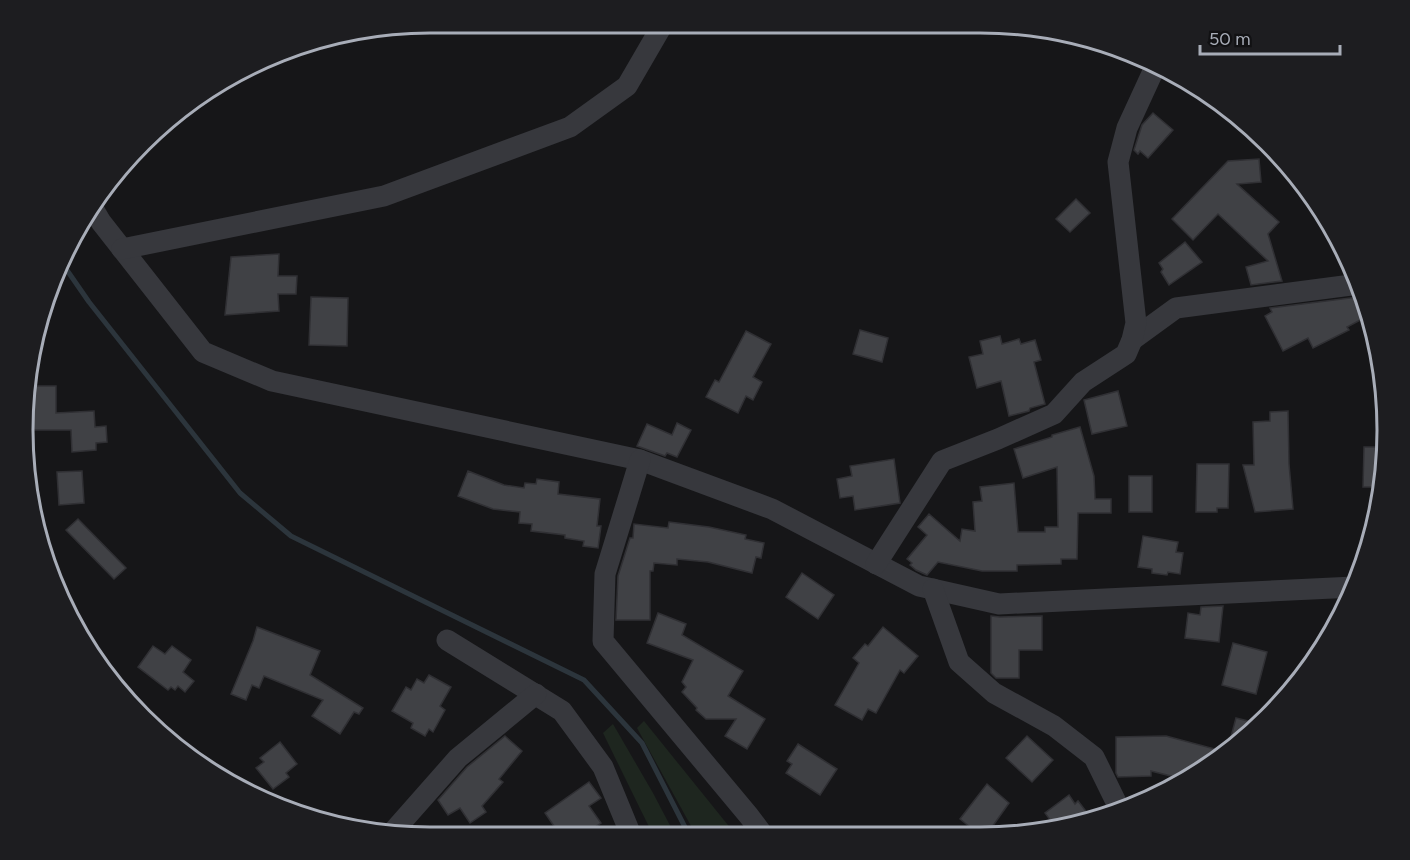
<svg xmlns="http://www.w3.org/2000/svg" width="1410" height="860" font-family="Figtree,sans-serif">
<rect width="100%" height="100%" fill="#161618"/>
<!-- green -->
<g fill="#1e261f">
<path d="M 644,721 L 736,835 L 736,836 L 696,835 L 637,728 Z"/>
<path d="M 613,724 L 653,793 L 675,835 L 653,835 L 603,733 Z"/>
</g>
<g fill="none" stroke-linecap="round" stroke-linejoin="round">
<!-- stream -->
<path stroke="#2c353c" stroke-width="5" d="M 62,263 L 89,302 L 240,493 L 291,536 L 584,680 L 642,743 L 689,835"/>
</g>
<!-- building -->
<g fill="#404145" stroke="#303034" stroke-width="1.5">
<path d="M 1153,113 L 1173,130 L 1148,158 L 1140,151 L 1138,154 L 1134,150 L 1142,125 Z"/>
<path d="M 1259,159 L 1261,182 L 1237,184 L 1279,222 L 1268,234 L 1282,281 L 1251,285 L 1246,267 L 1268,261 L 1218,214 L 1193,240 L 1172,219 L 1228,161 Z"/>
<path d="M 1076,199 L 1090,213 L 1070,232 L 1056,219 Z"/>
<path d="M 1185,242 L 1202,262 L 1169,285 L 1161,272 L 1163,269 L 1159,263 Z"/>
<path d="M 279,254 L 278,276 L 297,276 L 296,294 L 278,294 L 279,311 L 225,315 L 231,257 Z"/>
<path d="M 311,297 L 348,298 L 347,346 L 309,345 Z"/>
<path d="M 1358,297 L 1368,316 L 1347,327 L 1349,330 L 1313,348 L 1308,338 L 1283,351 L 1265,316 L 1272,312 L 1270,308 Z"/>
<path d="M 860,330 L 888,338 L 882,362 L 853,354 Z"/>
<path d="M 746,331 L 771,344 L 753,377 L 762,382 L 753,400 L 746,396 L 738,413 L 706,397 L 715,380 L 719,382 Z"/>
<path d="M 1000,336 L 1002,344 L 1019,339 L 1021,344 L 1035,340 L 1041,360 L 1034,362 L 1045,404 L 1030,408 L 1029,411 L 1009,416 L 1001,381 L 977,388 L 969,357 L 983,354 L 980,341 Z"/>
<path d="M 30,386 L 56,386 L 56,413 L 94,411 L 95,427 L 106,426 L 107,442 L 96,443 L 96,450 L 72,452 L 71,430 L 26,430 L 26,408 Z"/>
<path d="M 1118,391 L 1127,426 L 1092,434 L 1084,400 Z"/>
<path d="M 1288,411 L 1289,464 L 1293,509 L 1255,512 L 1243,465 L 1254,465 L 1253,422 L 1270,421 L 1270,412 Z"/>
<path d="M 677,423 L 691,430 L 677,457 L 667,453 L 665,456 L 637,446 L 647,424 L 672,435 Z"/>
<path d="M 1080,427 L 1094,476 L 1095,499 L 1111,499 L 1111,513 L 1078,513 L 1077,559 L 1061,559 L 1061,564 L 1017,565 L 1017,571 L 982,571 L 938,562 L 927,575 L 916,570 L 910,565 L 912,563 L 907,559 L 927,535 L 918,527 L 929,514 L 960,541 L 962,529 L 975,531 L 973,502 L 982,501 L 980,487 L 1014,483 L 1018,532 L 1045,532 L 1045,527 L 1058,527 L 1057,467 L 1023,478 L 1014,449 L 1052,437 L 1052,435 Z"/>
<path d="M 1364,447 L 1386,447 L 1387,456 L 1382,487 L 1363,487 Z"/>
<path d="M 894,459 L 900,503 L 855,510 L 853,496 L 840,498 L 837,479 L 852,476 L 850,466 Z"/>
<path d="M 1197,464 L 1229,464 L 1228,508 L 1217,508 L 1217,512 L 1196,512 Z"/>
<path d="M 82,471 L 84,503 L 59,505 L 57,472 Z"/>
<path d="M 468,471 L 504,485 L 524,488 L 525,483 L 536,484 L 537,479 L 559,482 L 558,494 L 600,499 L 597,526 L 601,526 L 598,548 L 583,546 L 584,541 L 565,538 L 565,535 L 531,531 L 532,524 L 519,523 L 520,512 L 493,509 L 458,496 Z"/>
<rect x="1129" y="476" width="23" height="36"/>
<path d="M 78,519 L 126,568 L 114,579 L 66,530 Z"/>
<path d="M 669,522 L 709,527 L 746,535 L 745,539 L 764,543 L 761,558 L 756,557 L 752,573 L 708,562 L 677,559 L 677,565 L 654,563 L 653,571 L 650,571 L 650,620 L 616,620 L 618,576 L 630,538 L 633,538 L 634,524 L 668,528 Z"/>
<path d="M 1143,536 L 1178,542 L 1176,552 L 1183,553 L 1180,574 L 1168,572 L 1167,575 L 1152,573 L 1152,569 L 1138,567 Z"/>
<path d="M 802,573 L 834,595 L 818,619 L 786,597 Z"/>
<path d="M 1223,606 L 1219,642 L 1185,638 L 1188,613 L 1200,615 L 1201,607 Z"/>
<path d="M 658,613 L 686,624 L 682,635 L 743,671 L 728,696 L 765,719 L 747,749 L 725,736 L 736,719 L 706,719 L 696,710 L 697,708 L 682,692 L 686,687 L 682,682 L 693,660 L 647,643 Z"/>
<path d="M 991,616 L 1000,617 L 1042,616 L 1042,650 L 1019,650 L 1019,678 L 996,678 L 991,673 Z"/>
<path d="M 257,627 L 320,651 L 310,675 L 363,708 L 359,714 L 354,712 L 340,734 L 312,716 L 323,700 L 264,676 L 259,688 L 252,685 L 246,700 L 231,694 L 253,641 Z"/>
<path d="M 883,627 L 918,656 L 904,673 L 900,670 L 876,713 L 868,709 L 862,720 L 835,705 L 859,663 L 853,658 L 865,644 L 868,646 Z"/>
<path d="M 1233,643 L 1267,652 L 1256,694 L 1222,685 Z"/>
<path d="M 153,646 L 165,654 L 172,646 L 191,660 L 183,672 L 194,681 L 185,692 L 178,686 L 175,690 L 171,687 L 168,690 L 138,667 Z"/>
<path d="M 429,675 L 451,687 L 440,706 L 445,710 L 433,732 L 429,729 L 425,736 L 411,728 L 413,723 L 392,711 L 406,687 L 411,690 L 417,679 L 424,683 Z"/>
<path d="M 1236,718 L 1260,724 L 1248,737 L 1227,752 Z"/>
<path d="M 505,736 L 522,751 L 499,779 L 503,782 L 482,806 L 486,812 L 470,823 L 460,808 L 448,815 L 438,800 L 467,767 Z"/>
<path d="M 1027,736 L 1053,760 L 1032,782 L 1006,758 Z"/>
<path d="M 1166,736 L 1226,752 L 1201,771 L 1190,767 L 1187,780 L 1151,771 L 1151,776 L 1118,777 L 1116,773 L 1116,737 Z"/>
<path d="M 280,742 L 297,764 L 286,773 L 289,777 L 273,789 L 256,768 L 264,762 L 260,758 Z"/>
<path d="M 798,744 L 837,769 L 820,795 L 786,773 L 792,764 L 787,761 Z"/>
<path d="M 589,782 L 601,798 L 589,806 L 601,823 L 583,835 L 560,835 L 545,813 Z"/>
<path d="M 987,784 L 1009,803 L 985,837 L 981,836 L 960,819 Z"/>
<path d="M 1069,795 L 1075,804 L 1078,801 L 1088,814 L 1086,815 L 1091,822 L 1056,828 L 1045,813 Z"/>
</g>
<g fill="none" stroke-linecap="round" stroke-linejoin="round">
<!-- street -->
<g stroke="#37383d" stroke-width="21">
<path d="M 91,205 L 101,222 L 203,352 L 272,381 L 640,460 L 772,509 L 919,586 L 999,604 L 1354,587"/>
<path d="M 122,249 L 384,196 L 570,127 L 627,86 L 663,24"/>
<path d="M 1132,340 L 1176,308 L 1359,284"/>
<path d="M 640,460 L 605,574 L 603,641 L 749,816 L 764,836"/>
<path d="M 876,564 L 942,461 L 998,439 L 1054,414 L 1083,382 L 1126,354 L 1132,340 L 1136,323 L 1118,162 L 1127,128 L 1156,65"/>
<path d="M 933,589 L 959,662 L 994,693 L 1054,726 L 1094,757 L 1118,806 L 1122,809"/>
<path d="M 447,640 L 562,711 L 603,767 L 631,835"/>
<path d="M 391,834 L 458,758 L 536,694"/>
</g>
</g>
<!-- crop -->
<path d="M0 0H1410V860H0ZM430 33H980A397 397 0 0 1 1377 430V430A397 397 0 0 1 980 827H430A397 397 0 0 1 33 430V430A397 397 0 0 1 430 33Z" fill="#1d1d20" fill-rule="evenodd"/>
<path fill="none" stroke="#a8adb8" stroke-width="3" d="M430 33H980A397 397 0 0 1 1377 430V430A397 397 0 0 1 980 827H430A397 397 0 0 1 33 430V430A397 397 0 0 1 430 33Z"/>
<!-- scale -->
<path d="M1200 45v9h140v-9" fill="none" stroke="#a8adb8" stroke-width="3"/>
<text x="1209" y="45" font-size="18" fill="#a8adb8" stroke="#111113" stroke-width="4.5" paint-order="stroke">50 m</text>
</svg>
